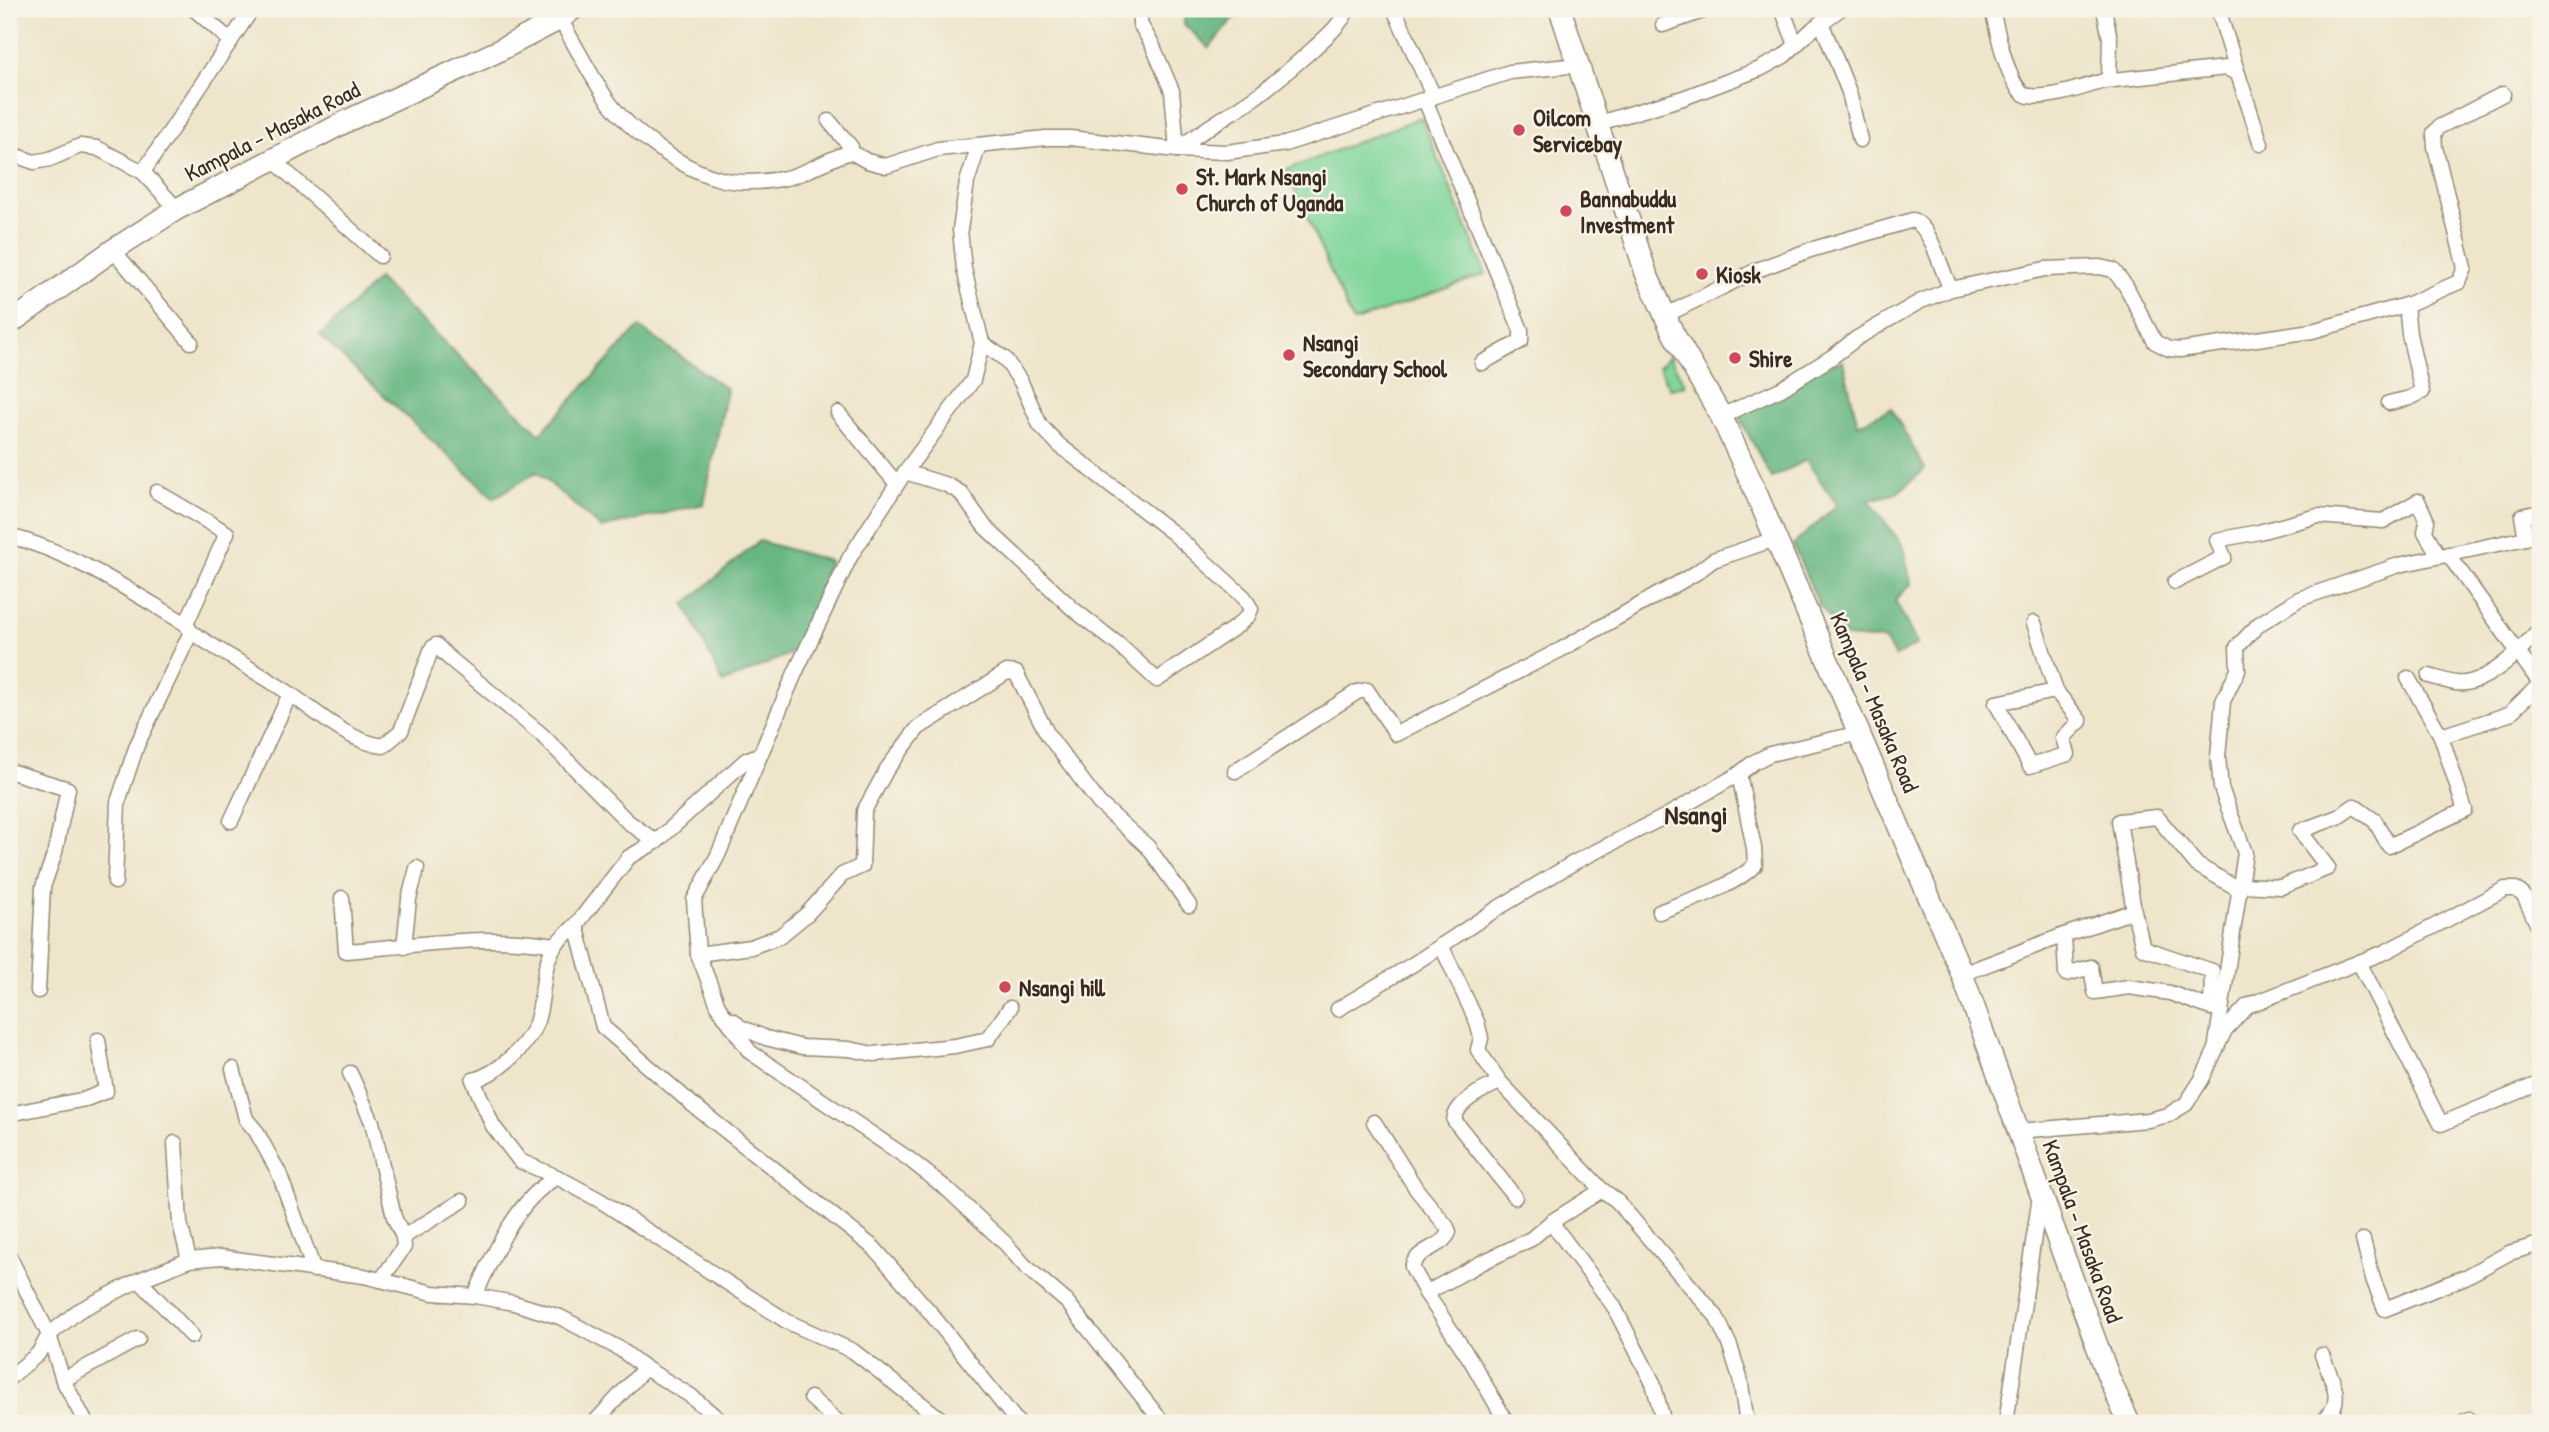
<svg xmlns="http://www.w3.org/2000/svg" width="2549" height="1432" font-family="'Patrick Hand',sans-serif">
<rect width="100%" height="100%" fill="#f7f3e8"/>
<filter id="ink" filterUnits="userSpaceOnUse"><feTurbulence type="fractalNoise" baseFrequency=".0143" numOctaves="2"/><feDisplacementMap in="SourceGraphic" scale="14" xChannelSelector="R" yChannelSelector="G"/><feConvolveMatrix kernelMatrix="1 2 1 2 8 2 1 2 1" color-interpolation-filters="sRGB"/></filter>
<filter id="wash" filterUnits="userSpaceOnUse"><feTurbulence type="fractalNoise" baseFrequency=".00686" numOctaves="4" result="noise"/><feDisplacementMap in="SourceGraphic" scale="28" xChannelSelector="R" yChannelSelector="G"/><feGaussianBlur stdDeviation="1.57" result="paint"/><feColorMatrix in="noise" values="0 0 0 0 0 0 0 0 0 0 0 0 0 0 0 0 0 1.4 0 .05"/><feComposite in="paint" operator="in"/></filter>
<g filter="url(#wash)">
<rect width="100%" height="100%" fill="#eee5ca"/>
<!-- green -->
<g fill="#7fd69b" stroke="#5d805c" stroke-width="2">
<path d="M 1421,117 L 1486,274 L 1353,322 L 1286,170 Z"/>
<path d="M 1669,356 L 1686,385 L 1670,389 L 1659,367 Z"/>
</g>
<!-- forest -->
<g fill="#67b783" stroke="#517050" stroke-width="2">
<path d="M 1185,9 L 1251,9 L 1232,20 L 1209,48 L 1184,24 Z"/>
<path d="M 378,279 L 540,434 L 639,327 L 727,389 L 704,504 L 601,528 L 537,472 L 494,498 L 320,336 Z"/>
<path d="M 1843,361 L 1858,425 L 1891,408 L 1925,469 L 1897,493 L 1869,500 L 1903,546 L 1911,584 L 1895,600 L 1917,644 L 1895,657 L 1885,640 L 1846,637 L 1819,605 L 1793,545 L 1837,505 L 1806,460 L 1772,478 L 1736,412 L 1802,373 Z"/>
<path d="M 759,541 L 830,561 L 796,651 L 723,683 L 685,604 Z"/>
</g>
</g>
<g filter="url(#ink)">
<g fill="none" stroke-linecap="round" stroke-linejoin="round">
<defs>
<g id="minor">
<path d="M 194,9 L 231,41"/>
<path d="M 1140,9 L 1140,24 L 1152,44 L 1172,91 L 1177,150"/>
<path d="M 1394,9 L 1434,97"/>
<path d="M 1782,9 L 1796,45"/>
<path d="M 1992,9 C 1996,26 2009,94 2029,96 C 2051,99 2083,87 2104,81 L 2109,77 L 2110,39 L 2104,9"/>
<path d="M 2218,9 L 2238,74"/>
<path d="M 560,19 C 575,45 589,73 606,98 C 627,129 680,168 717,178 C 736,184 763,182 781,179 C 807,175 827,158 851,152 L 867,161 L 886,166 L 938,149 L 1046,138 L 1070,138 L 1177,150 L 1227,152 L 1285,144 L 1510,72 L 1579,65"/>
<path d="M 1821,22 L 1849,92 L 1860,140"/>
<path d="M 1663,25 L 1709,9"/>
<path d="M 2104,81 L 2226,68 L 2238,74 L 2261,144"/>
<path d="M 1425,100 L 1521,330 L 1521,341 L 1482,363"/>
<path d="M 829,121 L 851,147 L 851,152"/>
<path d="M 1599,123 L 1683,98 L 1760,69 L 1784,56 L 1814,28 L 1840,9"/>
<path d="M 979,145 L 967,182 L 960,230 L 964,269 L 982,343 L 973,380 L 905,472 L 850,557 L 795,673 L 718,855 L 694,900 L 698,954 L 719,1008 L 750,1052 L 909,1159 L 948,1190 L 1005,1243 L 1025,1266 L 1067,1302 L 1163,1423"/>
<path d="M 1177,150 C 1203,129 1231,114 1258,95 C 1277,81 1295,65 1313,49 C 1327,36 1339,27 1348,9"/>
<path d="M 9,153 L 34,162 L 50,159 L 80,146 L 97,148 L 143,172 L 177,209"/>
<path d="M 272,159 L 380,256"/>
<path d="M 143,172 L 252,9"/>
<path d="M 113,250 L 191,342"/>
<path d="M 1666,315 L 1757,270 L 1810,250 L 1913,220 C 1932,228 1941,271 1951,289"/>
<path d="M 2389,403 L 2410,398 L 2422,392 L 2409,334 L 2406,305"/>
<path d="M 838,413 L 897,484"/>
<path d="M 1721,416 L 1781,389 L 1832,357 L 1857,338 L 1919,302 L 1951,289 L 2045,269 L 2100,267 L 2113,270 L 2126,286 L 2155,342 L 2169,349 L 2180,350 L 2312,331 L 2406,305 L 2459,282 L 2465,268 L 2435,147 L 2434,133 L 2439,127 L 2503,94"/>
<path d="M 905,472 L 947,485 L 961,493 L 985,527 L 1073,609 L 1119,645 L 1157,680 L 1237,626 L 1248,616 L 1251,609 L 1244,597 L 1173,533 L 1059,445 L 1040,425 L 1021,382 L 1005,359 L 982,343"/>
<path d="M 157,492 L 227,533 L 186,624"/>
<path d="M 9,536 C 72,552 130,591 186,624 L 191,632 C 223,653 257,672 289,693 C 318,713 348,741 383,746 L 401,731 L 432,648 L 436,645 L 448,657 L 541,734 L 627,821 L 656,842"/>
<path d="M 2448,554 L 2540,683"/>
<path d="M 2175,582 L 2224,557 L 2217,540 L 2259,532 L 2318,516 L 2383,521 L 2418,501 L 2427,521 L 2425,532 L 2439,556"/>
<path d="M 2034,623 L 2056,691 L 2080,721 L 2063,738 L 2068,754 L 2030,766 L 1996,703 L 2056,691"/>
<path d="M 2429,676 C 2438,678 2447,682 2456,683 C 2484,687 2520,651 2537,632 L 2540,632"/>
<path d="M 2408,678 L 2441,736 L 2509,714 L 2540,684"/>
<path d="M 761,754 L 746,760 L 656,842 L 629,857 L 576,925 L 603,1027 L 693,1105 L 874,1248 L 929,1311 L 1018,1423"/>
<path d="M 9,771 L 68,789 L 55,852 L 43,887 L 38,991"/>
<path d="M 1235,771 L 1357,692 L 1367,690 L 1396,734 L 1562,649 L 1696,573 L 1713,560 L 1775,539"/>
<path d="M 231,821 L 290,694"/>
<path d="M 115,882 L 118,802 L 137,745 L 191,632"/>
<path d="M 2241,885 L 2281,887 L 2328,868 L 2300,831 L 2338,817 L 2354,806 L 2375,821 L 2389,846 L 2465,810 L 2441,736"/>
<path d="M 342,898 L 346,951 C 416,946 485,933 555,945"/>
<path d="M 2134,911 L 2064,935 L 2066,974 L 2091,967 L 2095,992 L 2129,987 L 2170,993 L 2211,1008 L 2212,971 L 2143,948 L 2134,911 L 2119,821 L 2157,817 L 2197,865 L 2240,890"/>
<path d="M 1659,912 C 1691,899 1730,889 1755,865 L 1754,848 L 1739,774"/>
<path d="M 1441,945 L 1477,1022 L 1481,1038 L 1478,1050 L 1500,1082 L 1602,1190 L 1616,1200 L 1716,1316 L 1730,1346 L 1740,1378 L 1747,1423"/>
<path d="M 404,947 L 409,899 L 417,868"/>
<path d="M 698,954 L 751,947 L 780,936 L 807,914 L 842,875 L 862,866 L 864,811 L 887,769 L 918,728 L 1007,672 L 1016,673 L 1048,735 L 1099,803 L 1148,847 L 1189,905"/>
<path d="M 2359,962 L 2441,1124 L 2540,1083"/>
<path d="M 1962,974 L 2064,935"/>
<path d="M 1338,1009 L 1415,963 L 1498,908 L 1575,862 L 1666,816 L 1739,774 L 1754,762 L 1770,754 L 1860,733"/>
<path d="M 733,1020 L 740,1027 L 766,1038 L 802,1047 L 849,1049 L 874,1054 L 955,1046 L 988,1039 L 1010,1008"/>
<path d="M 2216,1044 L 2245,853 L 2221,788 L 2218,757 L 2223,701 L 2238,670 L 2237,647 L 2259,624 L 2299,599 L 2399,565 L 2526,538 L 2522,516 L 2540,512"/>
<path d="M 233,1069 L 246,1119 L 256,1131 L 279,1173 L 314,1270"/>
<path d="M 350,1073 L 372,1122 L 394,1217 L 403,1237 L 404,1247 L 381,1280"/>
<path d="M 1500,1082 C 1484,1089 1457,1101 1454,1120 L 1515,1197"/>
<path d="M 9,1114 L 86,1099 L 106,1091 L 98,1040"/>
<path d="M 1374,1122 L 1417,1190 L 1447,1227 L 1449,1232 C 1442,1249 1417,1248 1412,1267 L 1426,1293 L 1470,1359 L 1507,1423"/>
<path d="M 2018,1131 L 2148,1120 L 2168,1115 L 2186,1104 L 2202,1079 L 2225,1030 L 2247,1006 L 2385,952 L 2505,889 L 2516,889 L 2524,896 L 2540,930"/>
<path d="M 175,1143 L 180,1223 L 189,1260"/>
<path d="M 557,1177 L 601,1201 L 788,1322 L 853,1351 L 946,1423"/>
<path d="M 1551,1222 L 1613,1305 L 1653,1383 L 1664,1423"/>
<path d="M 403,1237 L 462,1201"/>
<path d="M 2363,1240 L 2373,1279 L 2385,1309 L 2465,1277 L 2509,1253 L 2540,1244"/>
<path d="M 9,1256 L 49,1335 L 63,1380 L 86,1423"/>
<path d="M 139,1280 L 192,1336"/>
<path d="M 1426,1293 L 1481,1263 L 1531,1239 L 1551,1222 L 1602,1190"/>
<path d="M 475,1296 C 493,1255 516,1200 557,1177 L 520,1161 L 493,1126 L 473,1080 C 497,1074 523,1050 534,1028 C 546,1002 539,968 556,944 C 562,937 570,931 576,925"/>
<path d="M 9,1378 L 38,1354 L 49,1335 L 78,1311 L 139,1280 L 189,1260 L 221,1257 L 364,1276 L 433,1293 L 475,1296 L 514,1303 L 560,1317 L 620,1349 L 645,1368 L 691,1396 L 723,1423"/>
<path d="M 63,1380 L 138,1339"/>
<path d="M 811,1398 L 839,1423"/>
<path d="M 594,1423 L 645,1368"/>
<path d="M 2006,1423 L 2040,1196"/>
<path d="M 2320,1423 C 2348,1403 2332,1381 2322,1355"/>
<path d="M 2461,1423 L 2469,1419 L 2472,1423"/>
</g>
<g id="primary">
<path d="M 1560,9 L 1646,273 L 1673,333 L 1721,416 L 1751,481 L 1962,974 L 2041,1194 L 2109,1378 L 2129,1423"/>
<path d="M 9,324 L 113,250 L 177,209 L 349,120 L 494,53 L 560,19 L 573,9"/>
</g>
</defs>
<!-- minor casing -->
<use href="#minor" stroke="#948874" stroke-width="17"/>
<!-- primary casing -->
<use href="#primary" stroke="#948874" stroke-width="24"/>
<!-- minor -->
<use href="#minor" stroke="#fff" stroke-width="14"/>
<!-- primary -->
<use href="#primary" stroke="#fff" stroke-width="21"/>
</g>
</g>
<!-- markers -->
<g fill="#d1495b" stroke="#f7f3e8" stroke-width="2.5">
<circle cx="1519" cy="130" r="7"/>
<circle cx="1182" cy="189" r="7"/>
<circle cx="1566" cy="211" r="7"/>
<circle cx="1702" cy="274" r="7"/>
<circle cx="1289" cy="355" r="7"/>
<circle cx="1735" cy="358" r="7"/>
<circle cx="1005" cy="987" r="7"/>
</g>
<g text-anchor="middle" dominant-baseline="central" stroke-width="5" stroke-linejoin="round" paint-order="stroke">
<!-- poi labels -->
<g font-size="23" font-weight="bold" fill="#3b2a1e" stroke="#f7f3e8" text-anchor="start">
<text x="1533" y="117">Oilcom<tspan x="1533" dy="26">Servicebay</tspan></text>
<text x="1196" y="176">St. Mark Nsangi<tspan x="1196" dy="26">Church of Uganda</tspan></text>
<text x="1580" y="198">Bannabuddu<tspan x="1580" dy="26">Investment</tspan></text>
<text x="1716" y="274">Kiosk</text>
<text x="1303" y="342">Nsangi<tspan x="1303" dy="26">Secondary School</tspan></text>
<text x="1749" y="358">Shire</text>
<text x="1019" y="987">Nsangi hill</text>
</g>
<!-- street labels -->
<g font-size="23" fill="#3b2a1e" stroke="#f7f3e8">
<text transform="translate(272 131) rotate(-27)">Kampala - Masaka Road</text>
<text transform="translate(1875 702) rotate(67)">Kampala - Masaka Road</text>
<text transform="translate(2083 1231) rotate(70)">Kampala - Masaka Road</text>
</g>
<!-- quarter labels -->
<g font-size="26" font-weight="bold" fill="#3b2a1e" stroke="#f7f3e8">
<text x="1696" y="814">Nsangi</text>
</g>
</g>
<!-- margin -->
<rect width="2549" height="1432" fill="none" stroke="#f7f3e8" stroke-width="35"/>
</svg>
